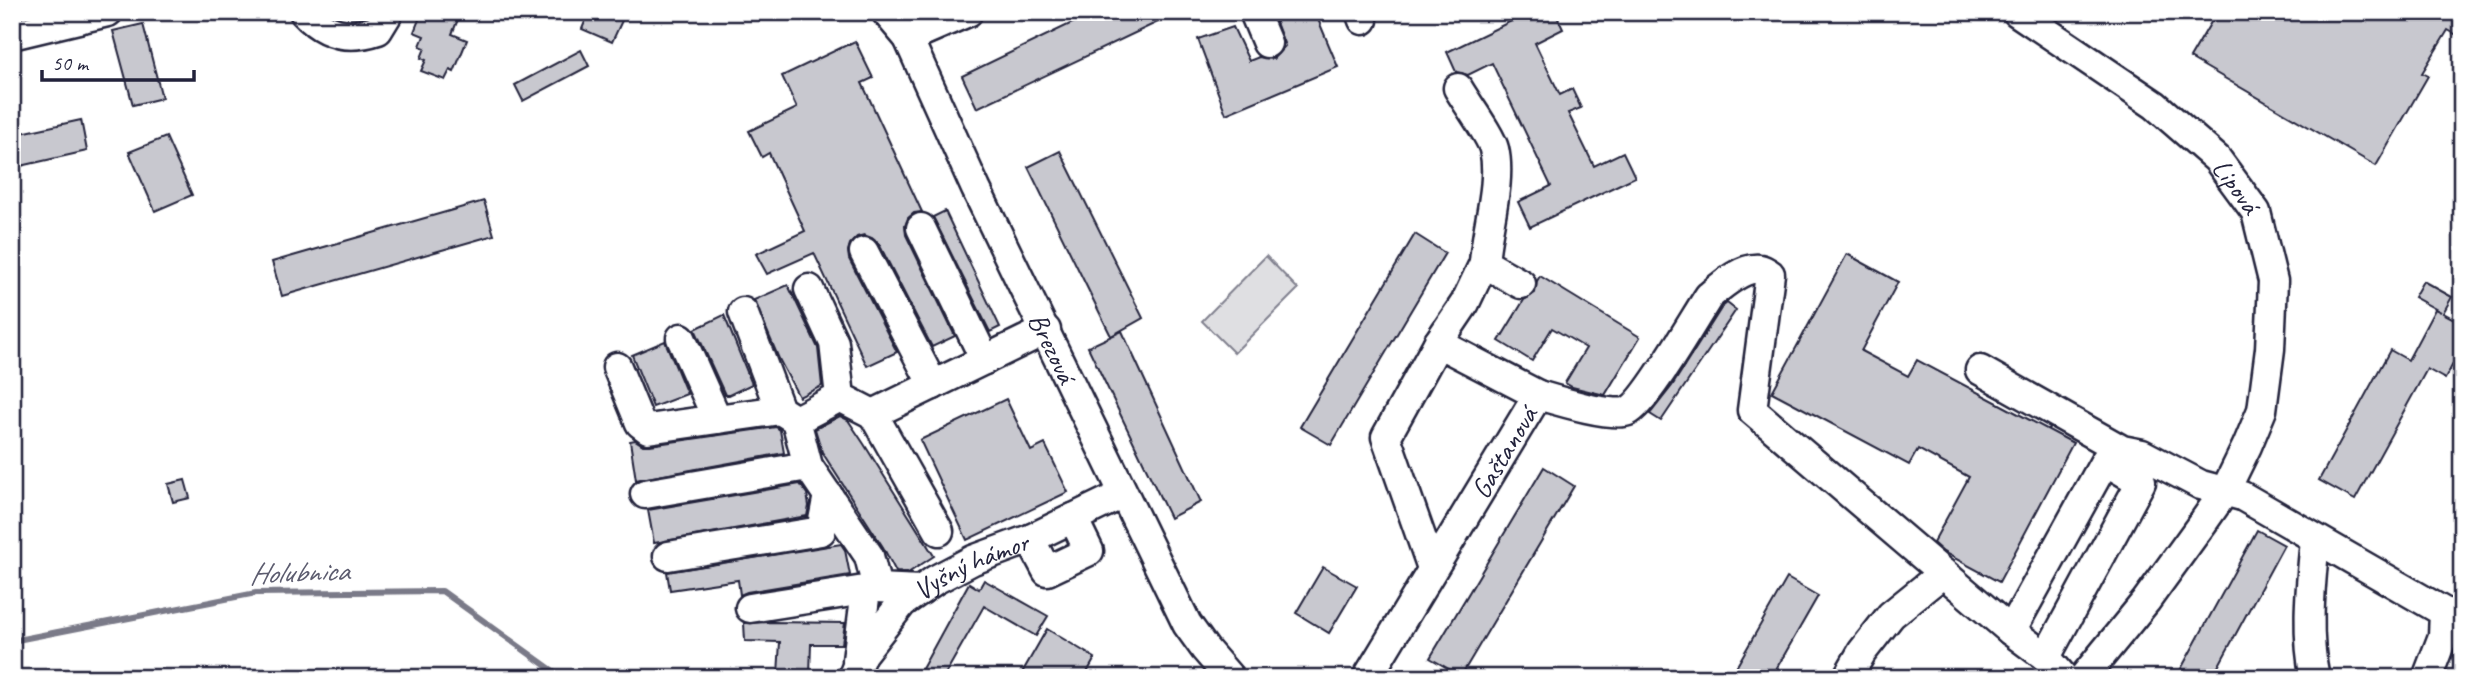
<svg xmlns="http://www.w3.org/2000/svg" width="2474" height="690" font-family="Caveat,sans-serif">
<rect width="100%" height="100%" fill="#fff"/>
<filter id="ink" filterUnits="userSpaceOnUse"><feTurbulence type="fractalNoise" baseFrequency=".0143" numOctaves="2"/><feDisplacementMap in="SourceGraphic" scale="14" xChannelSelector="R" yChannelSelector="G"/><feConvolveMatrix kernelMatrix="1 2 1 2 8 2 1 2 1" color-interpolation-filters="sRGB"/></filter>
<g filter="url(#ink)">
<!-- green -->
<path fill="#dfdfe2" stroke="#80808e" stroke-width="2" d="M 1266,256 L 1298,289 L 1234,353 L 1202,321 Z"/>
<g fill="none" stroke-linecap="round" stroke-linejoin="round">
<!-- stream -->
<path stroke="#7a7a88" stroke-width="6" d="M 12,641 L 256,593 L 442,591 L 563,678"/>
</g>
<!-- building -->
<g fill="#c8c8cf" stroke="#22223b" stroke-width="2">
<path d="M 422,12 L 461,12 L 452,34 L 467,40 L 454,72 L 450,70 L 445,80 L 421,71 L 426,60 L 421,58 L 425,48 L 420,46 L 424,36 L 414,32 Z"/>
<path d="M 589,12 L 626,12 L 612,42 L 582,29 Z"/>
<path d="M 1095,12 L 1179,12 L 977,108 L 962,76 Z"/>
<path d="M 1272,12 L 1315,12 L 1338,67 L 1226,114 L 1198,39 L 1233,27 L 1249,61 L 1259,57 L 1273,59 L 1285,46 Z"/>
<path d="M 1530,12 L 1555,12 L 1563,29 L 1535,43 L 1560,95 L 1572,89 L 1581,108 L 1568,113 L 1594,166 L 1623,152 L 1635,177 L 1530,227 L 1518,202 L 1551,186 L 1492,63 L 1468,75 L 1456,72 L 1447,52 Z"/>
<path d="M 2217,12 L 2462,12 L 2462,38 L 2448,30 L 2422,73 L 2428,76 L 2376,166 L 2190,58 Z"/>
<path d="M 143,24 L 162,98 L 133,105 L 113,31 Z"/>
<path d="M 855,41 L 873,78 L 862,83 L 922,212 L 914,213 L 908,218 L 905,226 L 906,235 L 955,336 L 932,347 L 879,244 L 872,238 L 864,235 L 857,237 L 850,244 L 848,251 L 849,259 L 897,352 L 867,366 L 814,253 L 767,274 L 756,254 L 805,231 L 769,153 L 762,157 L 749,131 L 797,108 L 782,76 Z"/>
<path d="M 581,50 L 589,66 L 523,101 L 515,85 Z"/>
<path d="M 81,120 L 87,151 L 12,168 L 12,135 Z"/>
<path d="M 166,137 L 192,195 L 155,211 L 129,152 Z"/>
<path d="M 1060,151 L 1143,318 L 1111,336 L 1028,167 Z"/>
<path d="M 484,201 L 494,235 L 282,296 L 272,262 Z"/>
<path d="M 945,211 L 1000,327 L 990,332 L 933,217 Z"/>
<path d="M 1415,234 L 1445,253 L 1331,445 L 1300,427 Z"/>
<path d="M 1847,254 L 1898,282 L 1861,351 L 1908,376 L 1917,360 L 2073,443 L 1999,582 L 1943,552 L 1933,543 L 1969,477 L 1918,449 L 1909,465 L 1772,392 Z"/>
<path d="M 1540,276 L 1640,337 L 1605,395 L 1572,387 L 1565,383 L 1586,348 L 1552,328 L 1532,361 L 1499,341 L 1524,300 L 1535,293 L 1537,281 Z"/>
<path d="M 2423,281 L 2452,297 L 2443,313 L 2462,323 L 2462,347 L 2445,379 L 2427,369 L 2355,500 L 2319,480 L 2390,350 L 2408,360 L 2435,309 L 2441,312 L 2414,297 Z"/>
<path d="M 788,285 L 818,348 L 822,386 L 799,397 L 779,359 L 754,300 Z"/>
<path d="M 1727,303 L 1736,310 L 1661,421 L 1650,414 L 1672,386 L 1722,307 Z"/>
<path d="M 724,315 L 752,384 L 729,395 L 725,395 L 695,329 Z"/>
<path d="M 1122,331 L 1201,502 L 1170,518 L 1088,347 Z"/>
<path d="M 665,341 L 687,394 L 653,407 L 632,355 Z"/>
<path d="M 1006,399 L 1031,451 L 1045,444 L 1068,492 L 967,540 L 920,440 Z"/>
<path d="M 840,416 L 848,420 L 864,444 L 934,556 L 908,573 L 896,572 L 883,547 L 822,452 L 815,429 Z"/>
<path d="M 776,427 L 780,430 L 784,453 L 636,480 L 630,441 L 635,440 L 643,445 L 650,445 Z"/>
<path d="M 1544,467 L 1574,486 L 1461,676 L 1430,658 Z"/>
<path d="M 185,480 L 190,498 L 173,502 L 168,484 Z"/>
<path d="M 800,484 L 807,494 L 809,506 L 807,516 L 654,543 L 648,510 Z"/>
<path d="M 2257,530 L 2284,545 L 2212,678 L 2176,678 Z"/>
<path d="M 841,544 L 845,550 L 850,575 L 747,592 L 740,595 L 738,580 L 670,590 L 667,572 Z"/>
<path d="M 1323,567 L 1357,586 L 1329,633 L 1296,613 Z"/>
<path d="M 1787,578 L 1818,596 L 1771,678 L 1730,678 Z"/>
<path d="M 984,580 L 1048,616 L 1036,636 L 984,606 L 943,678 L 917,678 L 969,583 L 979,589 Z"/>
<path d="M 771,622 L 845,623 L 842,644 L 811,644 L 810,674 L 778,674 L 780,642 L 745,641 L 744,623 Z"/>
<path d="M 1047,629 L 1095,658 L 1084,678 L 1019,678 Z"/>
</g>
<g fill="none" stroke-linecap="round" stroke-linejoin="round">
<defs>
<g id="minor">
<path d="M 304,12 C 325,35 348,40 378,30 L 389,12"/>
<path id="s1" d="M 886,12 L 908,38 L 976,189 L 1187,624 L 1205,649 L 1230,678"/>
<path d="M 1254,12 L 1267,43"/>
<path d="M 1360,12 L 1363,20"/>
<path id="s2" d="M 2017,12 L 2155,105 L 2217,159 L 2256,212 L 2273,281 L 2270,349 L 2262,410 L 2247,446 L 2225,491 L 2204,521 L 2146,601 L 2083,678"/>
<path d="M 12,35 L 108,12"/>
<path d="M 908,38 L 968,12"/>
<path d="M 1458,88 C 1466,102 1491,136 1494,149 C 1502,182 1486,229 1484,263"/>
<path d="M 921,228 L 985,360"/>
<path d="M 864,252 L 933,385"/>
<path d="M 809,289 L 834,343 L 840,397 L 873,414"/>
<path d="M 743,312 L 780,410 L 796,420 L 808,466 L 869,556 L 877,588 L 921,590"/>
<path d="M 681,338 L 717,419"/>
<path d="M 1438,343 L 1465,303 L 1484,263 L 1521,284"/>
<path d="M 617,367 L 640,423 L 648,429 L 780,410"/>
<path d="M 1980,370 L 2122,450 L 2142,454 L 2201,485 L 2242,496 L 2444,612 L 2443,636 L 2427,678"/>
<path d="M 1538,395 C 1555,400 1614,418 1628,411 C 1646,403 1695,317 1709,296 C 1721,286 1742,267 1759,269 C 1763,269 1766,272 1770,274 L 1752,410 L 2011,631 L 2046,657 L 2064,678"/>
<path d="M 796,420 L 840,397"/>
<path d="M 645,494 L 808,466"/>
<path d="M 939,531 L 873,414 L 1046,330"/>
<path d="M 1030,539 L 1047,571 L 1089,551 L 1073,518"/>
<path d="M 668,556 L 821,531 L 828,495"/>
<path d="M 750,608 L 877,588"/>
<path d="M 2011,631 L 2105,461 L 2141,482 L 2046,657"/>
<path d="M 857,660 L 866,590"/>
<path id="s3" d="M 852,678 L 862,654 L 902,603 L 935,580 L 973,560 L 1030,539 L 1123,494"/>
<path id="s4" d="M 1367,678 L 1538,395 L 1438,343 L 1386,437 L 1432,568"/>
<path d="M 1847,678 L 1862,652 L 1891,615 L 1943,573"/>
<path d="M 2315,678 C 2305,632 2311,584 2315,539"/>
</g>
</defs>
<!-- minor casing -->
<use href="#minor" stroke="#22223b" stroke-width="33"/>
<!-- minor -->
<use href="#minor" stroke="#fff" stroke-width="28"/>
</g>
</g>
<g text-anchor="middle" dominant-baseline="central" stroke-width="5" stroke-linejoin="round" paint-order="stroke">
<!-- street labels -->
<g font-size="28" fill="#22223b" stroke="#fff">
<text stroke="none"><textPath href="#s2" startOffset="282">Lipová</textPath></text>
<text stroke="none"><textPath href="#s1" startOffset="376">Brezová</textPath></text>
<text stroke="none"><textPath href="#s4" startOffset="264">Gaštanová</textPath></text>
<text stroke="none"><textPath href="#s3" startOffset="170">Vyšný hámor</textPath></text>
</g>
<!-- water labels -->
<g font-size="30" font-style="italic" fill="#5c5c6f" stroke="#fff">
<text transform="translate(299 572) rotate(-2)">Holubnica</text>
</g>
</g>
<!-- margin -->
<rect width="2474" height="690" fill="none" stroke="#fff" stroke-width="42"/>
<rect x="21" y="21" width="2432" height="648" fill="none" stroke="#22223b" stroke-width="2.5" filter="url(#ink)"/>
<!-- scale -->
<path d="M42 70v10h152v-10" fill="none" stroke="#22223b" stroke-width="3.5"/>
<text x="52" y="70" font-size="21" fill="#22223b" stroke="#ffffff" stroke-width="5" paint-order="stroke">50 m</text>
</svg>
